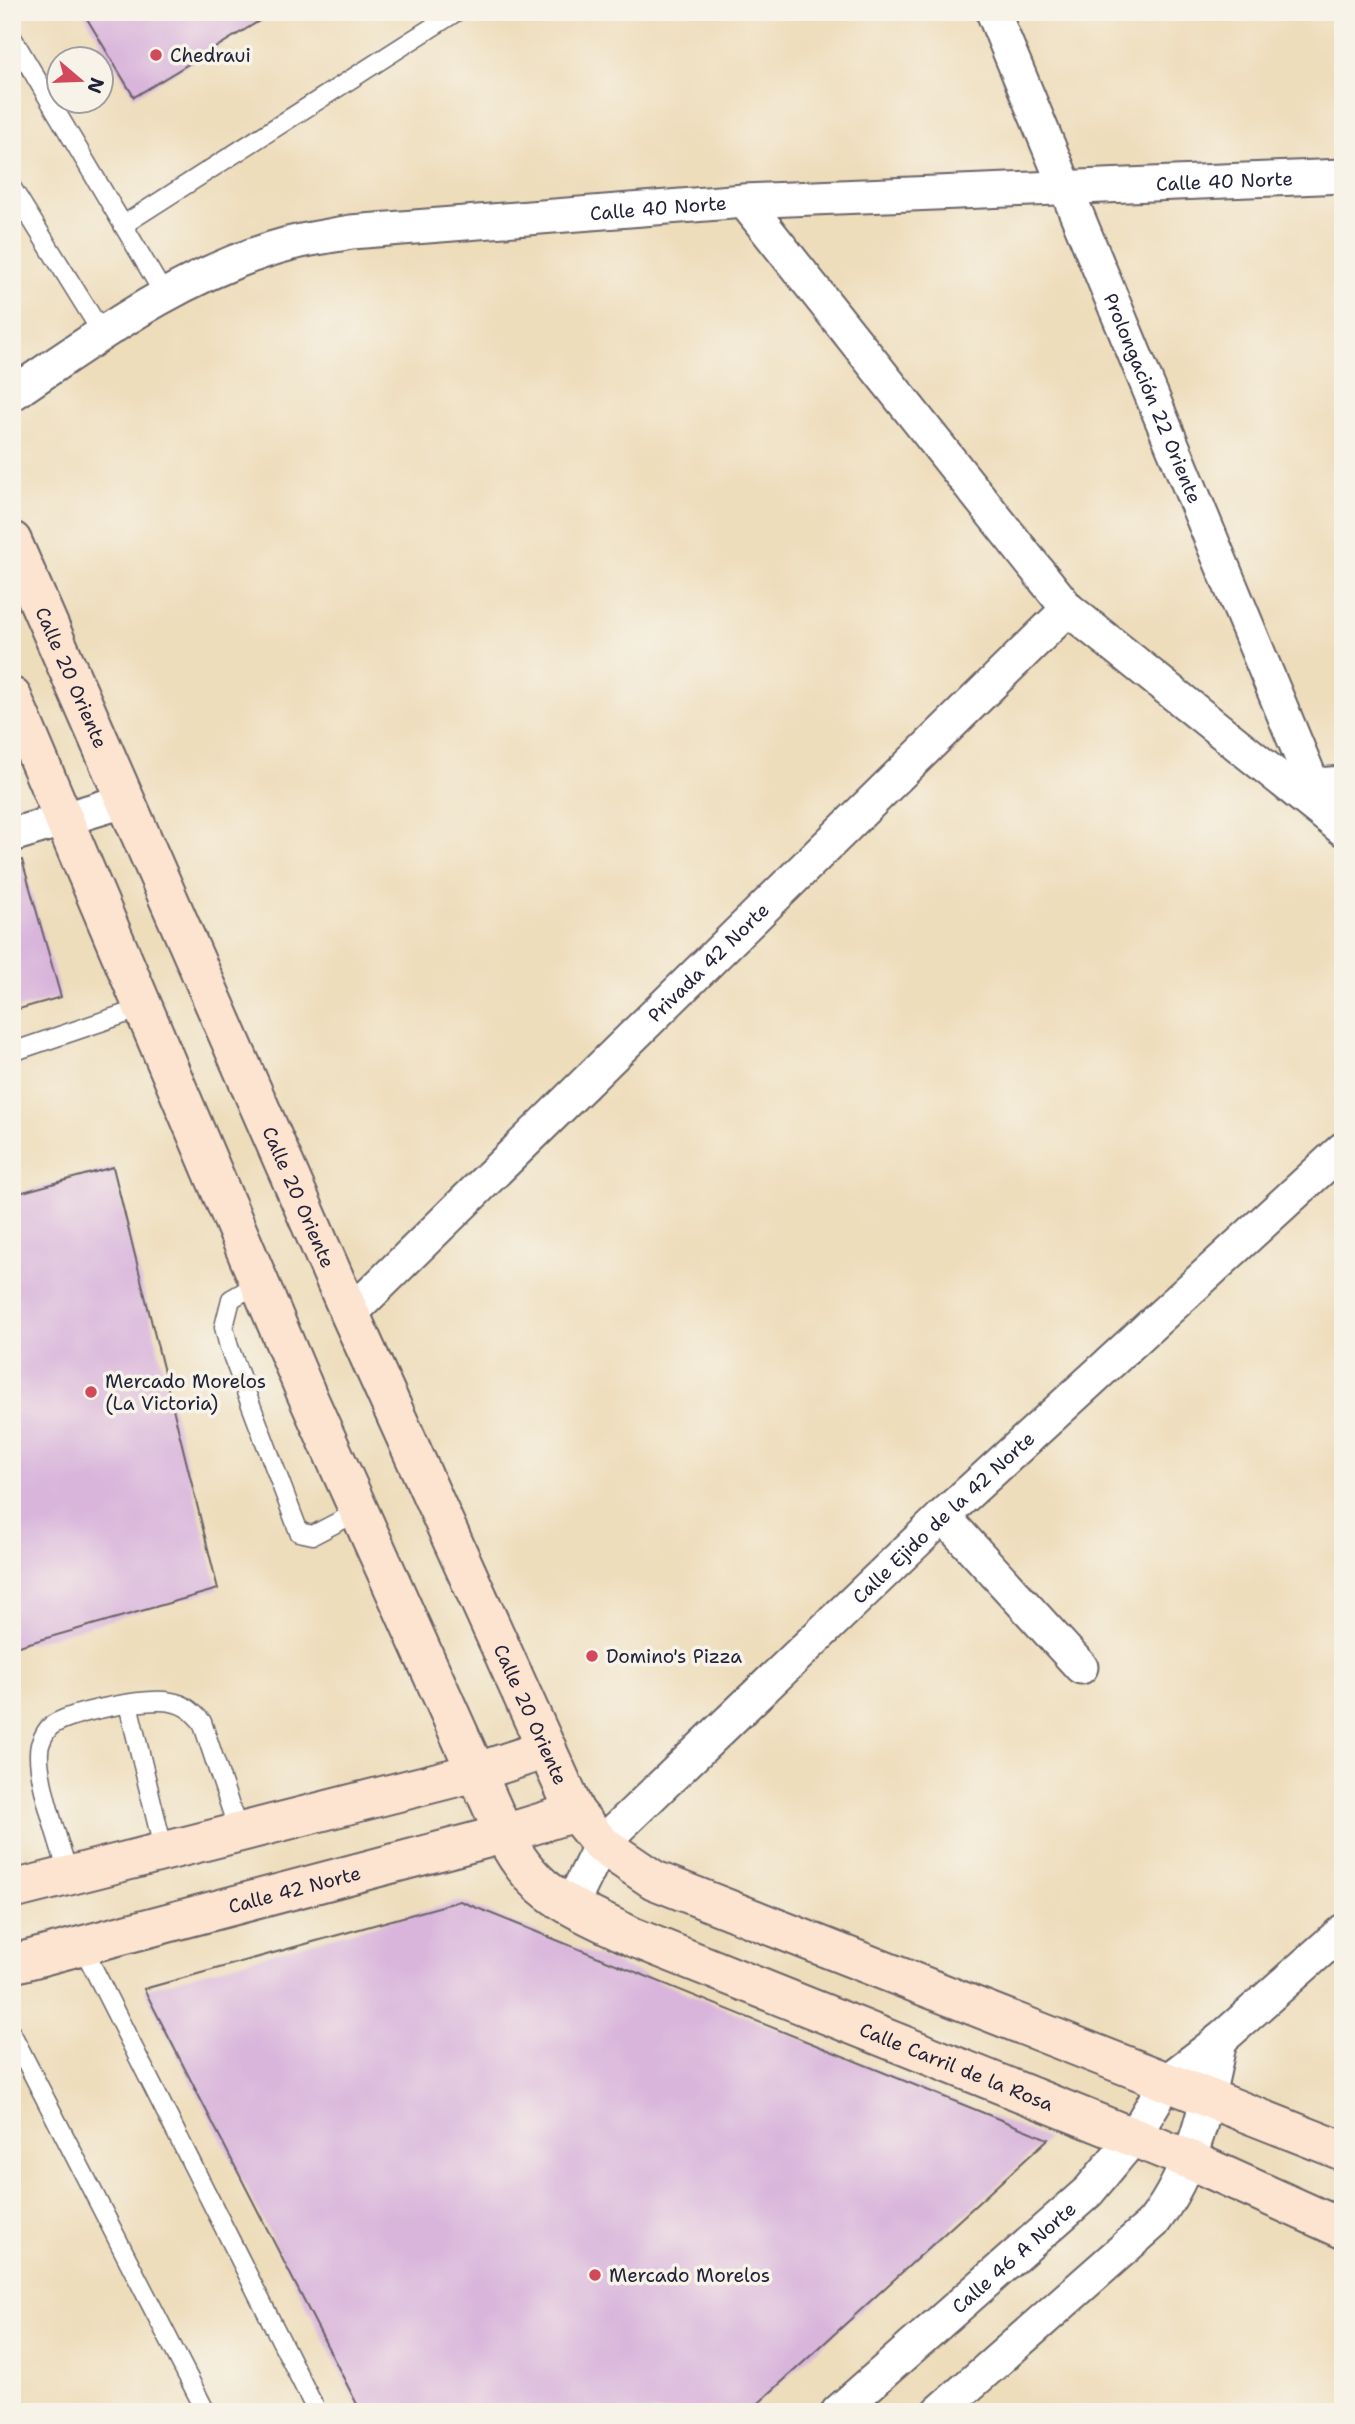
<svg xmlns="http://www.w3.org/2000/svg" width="1355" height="2424" font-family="'Shantell Sans',sans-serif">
<rect width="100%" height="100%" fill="#f7f3e8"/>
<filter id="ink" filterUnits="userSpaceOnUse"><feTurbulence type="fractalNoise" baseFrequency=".0143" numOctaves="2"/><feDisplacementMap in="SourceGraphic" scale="14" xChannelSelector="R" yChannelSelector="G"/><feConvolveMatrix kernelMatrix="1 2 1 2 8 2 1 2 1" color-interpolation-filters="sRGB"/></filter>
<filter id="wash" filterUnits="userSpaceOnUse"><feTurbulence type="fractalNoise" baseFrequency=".00686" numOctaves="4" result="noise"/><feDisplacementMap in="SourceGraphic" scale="28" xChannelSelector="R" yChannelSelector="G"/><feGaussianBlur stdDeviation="1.57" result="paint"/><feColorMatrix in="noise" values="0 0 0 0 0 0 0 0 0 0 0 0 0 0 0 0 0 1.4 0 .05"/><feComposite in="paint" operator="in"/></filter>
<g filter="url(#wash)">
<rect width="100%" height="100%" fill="#edb"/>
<g id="blocks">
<!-- building -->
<g fill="#d9b5dc">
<path d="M 83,12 L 274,12 L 134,97 Z"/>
<path d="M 22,860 L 61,997 L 12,1011 L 12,863 Z"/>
<path d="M 113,1167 L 218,1589 L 12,1648 L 12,1195 Z"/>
<path d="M 460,1901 L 1048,2139 L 749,2412 L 361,2412 L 144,1989 Z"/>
</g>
</g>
</g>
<g filter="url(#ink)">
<use href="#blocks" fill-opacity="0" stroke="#696368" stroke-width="2"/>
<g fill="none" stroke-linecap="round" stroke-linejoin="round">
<defs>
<g id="lane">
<path d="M 12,37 L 165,296"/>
<path d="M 12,188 L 102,333"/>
<path d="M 123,225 L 456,12"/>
<path d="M 12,1052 L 142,1008"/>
<path d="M 259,1283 L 231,1299 L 224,1327 L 229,1347 L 299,1532 L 313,1535 L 359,1511"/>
<path d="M 128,1704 L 164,1852"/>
<path d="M 69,1876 C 61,1847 33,1771 40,1745 C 42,1739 46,1730 51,1726 C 69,1712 148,1697 171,1702 C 185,1704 193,1712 202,1722 L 239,1833"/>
<path d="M 82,1946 L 317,2412"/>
<path d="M 12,2034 L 206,2412"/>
</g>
<g id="street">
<path id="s1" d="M 993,12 L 1313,785"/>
<path d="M 744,201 L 1068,609 L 1343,829"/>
<path id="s2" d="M 12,394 C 98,336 186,271 288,244 C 308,239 330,236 351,232 L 744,201 L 1343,176"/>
<path d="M 1292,787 L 1343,783"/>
<path d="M 12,835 L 124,801"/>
<path id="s3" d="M 350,1314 L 1068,609"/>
<path d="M 943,1516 L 1081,1667"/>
<path id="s4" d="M 571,1906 L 601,1844 L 943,1516 L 1343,1149"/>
<path id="s5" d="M 838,2412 L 1089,2191 L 1133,2138 L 1167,2081 L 1220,2040 L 1343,1931"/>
<path d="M 939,2412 L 1153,2223 C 1194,2169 1207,2105 1220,2040"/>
</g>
<g id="secondary">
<path id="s6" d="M 12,541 L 350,1314 L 575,1812 L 601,1844 L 654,1880 L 1343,2151"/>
<path id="s7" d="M 12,697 L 306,1393 L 504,1834 C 533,1896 575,1908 633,1937 L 1190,2160 L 1343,2229"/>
<path d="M 12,1890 L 477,1772 L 547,1749"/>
<path id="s8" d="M 12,1964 L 504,1834 L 575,1812"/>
</g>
</defs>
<!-- lane casing -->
<use href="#lane" stroke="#696368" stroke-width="21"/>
<!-- street casing -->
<use href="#street" stroke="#696368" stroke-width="37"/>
<!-- secondary casing -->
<use href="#secondary" stroke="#696368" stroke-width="42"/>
<!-- lane -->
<use href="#lane" stroke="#fff" stroke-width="18"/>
<!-- street -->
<use href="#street" stroke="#fff" stroke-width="33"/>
<!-- secondary -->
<use href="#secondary" stroke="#fde4d0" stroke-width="38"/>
</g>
</g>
<!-- markers -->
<g fill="#d1495b" stroke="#f7f3e8" stroke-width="2.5">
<circle cx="156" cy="55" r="7"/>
<circle cx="91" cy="1392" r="7"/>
<circle cx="592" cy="1656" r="7"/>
<circle cx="595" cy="2275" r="7"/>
</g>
<g text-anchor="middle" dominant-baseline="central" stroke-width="7" stroke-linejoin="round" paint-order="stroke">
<!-- poi labels -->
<g font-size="19" fill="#22223b" stroke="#f7f3e8" text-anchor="start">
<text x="170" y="55">Chedraui</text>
<text x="105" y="1381">Mercado Morelos<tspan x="105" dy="22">(La Victoria)</tspan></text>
<text x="606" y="1656">Domino's Pizza</text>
<text x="609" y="2275">Mercado Morelos</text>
</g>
<!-- street labels -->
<g font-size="19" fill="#22223b" stroke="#f7f3e8">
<text stroke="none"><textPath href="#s2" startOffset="1255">Calle 40 Norte</textPath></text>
<text stroke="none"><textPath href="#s2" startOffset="688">Calle 40 Norte</textPath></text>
<text stroke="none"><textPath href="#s1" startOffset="418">Prolongación 22 Oriente</textPath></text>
<text stroke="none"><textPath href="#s6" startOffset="149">Calle 20 Oriente</textPath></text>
<text stroke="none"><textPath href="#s3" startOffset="502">Privada 42 Norte</textPath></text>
<text stroke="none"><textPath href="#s6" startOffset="716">Calle 20 Oriente</textPath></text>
<text stroke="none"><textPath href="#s4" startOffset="542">Calle Ejido de la 42 Norte</textPath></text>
<text stroke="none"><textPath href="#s6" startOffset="1283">Calle 20 Oriente</textPath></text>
<text stroke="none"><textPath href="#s8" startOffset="292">Calle 42 Norte</textPath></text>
<text stroke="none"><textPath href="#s7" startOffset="1757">Calle Carril de la Rosa</textPath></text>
<text stroke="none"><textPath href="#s5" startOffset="234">Calle 46 A Norte</textPath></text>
</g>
</g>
<!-- margin -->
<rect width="1355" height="2424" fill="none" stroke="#f7f3e8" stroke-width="42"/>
<!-- north arrow -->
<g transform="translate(80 80) rotate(109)"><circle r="33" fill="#f7f3e8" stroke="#a29fa3" stroke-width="2"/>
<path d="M0-5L12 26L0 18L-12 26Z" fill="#d1495b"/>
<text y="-10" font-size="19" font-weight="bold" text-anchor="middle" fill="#22223b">N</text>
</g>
</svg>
